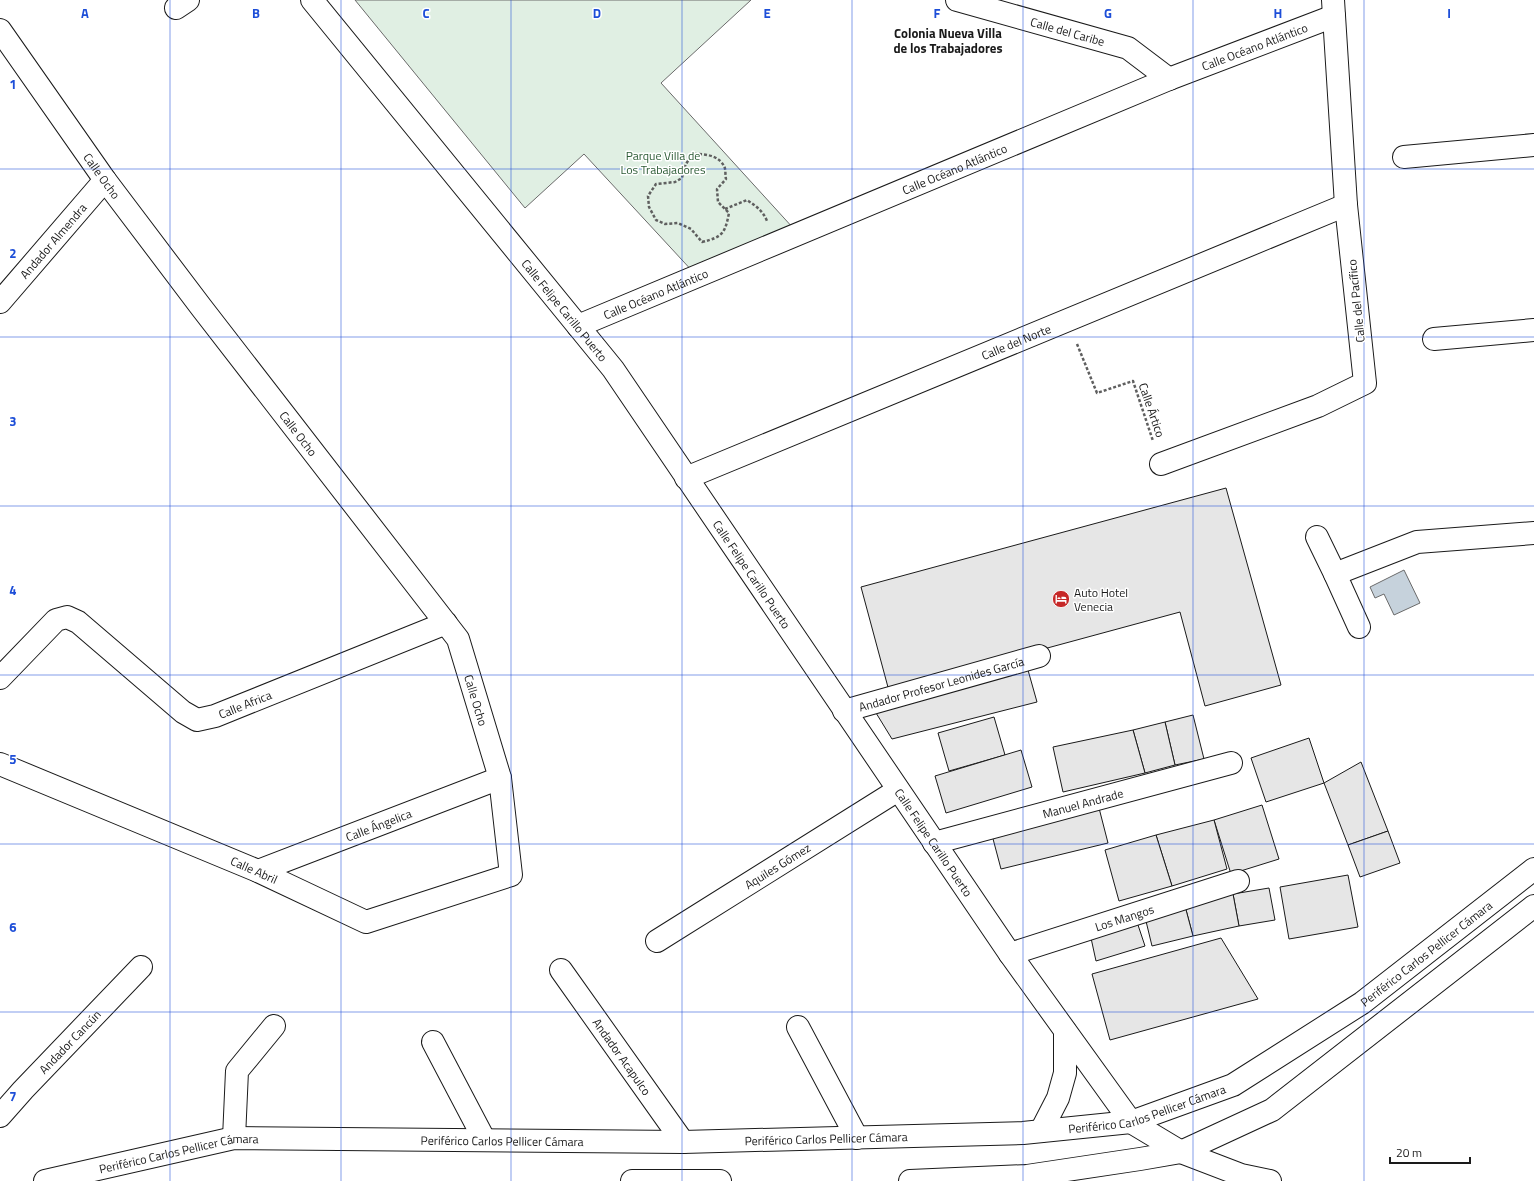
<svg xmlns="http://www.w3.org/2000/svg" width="1534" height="1181" font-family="'Titillium Web',sans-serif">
<rect width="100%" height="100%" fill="#fff"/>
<!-- green -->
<path fill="#e0efe3" stroke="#6a6a6a" d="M 355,0 L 751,0 L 661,83 L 794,229 L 695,274 L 584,154 L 525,208 Z"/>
<!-- water -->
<path fill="#c6d2dc" stroke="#6a6a6a" d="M 1404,570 L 1420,603 L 1394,615 L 1384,594 L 1375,598 L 1370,587 Z"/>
<!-- building -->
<g fill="#e6e6e6" stroke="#1a1a1a">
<path d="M 1226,488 L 1281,685 L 1205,706 L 1180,612 L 889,691 L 861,587 Z"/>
<path d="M 1026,663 L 1037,702 L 892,739 L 873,708 Z"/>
<path d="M 1193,715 L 1204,759 L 1175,765 L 1165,722 Z"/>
<path d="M 994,717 L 1005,755 L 949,771 L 938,733 Z"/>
<path d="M 1165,722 L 1175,765 L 1145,773 L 1133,730 Z"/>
<path d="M 1133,730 L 1145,773 L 1063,792 L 1053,747 Z"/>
<path d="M 1309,738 L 1324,783 L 1266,802 L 1251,758 Z"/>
<path d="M 1021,750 L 1032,787 L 946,813 L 935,776 Z"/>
<path d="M 1361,762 L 1388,831 L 1348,845 L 1324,783 Z"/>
<path d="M 1262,805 L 1279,859 L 1231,874 L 1214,820 Z"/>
<path d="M 1099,808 L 1108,843 L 1001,869 L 992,835 Z"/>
<path d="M 1214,820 L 1227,869 L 1172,886 L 1156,835 Z"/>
<path d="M 1388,831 L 1400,863 L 1360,877 L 1348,845 Z"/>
<path d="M 1156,835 L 1172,886 L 1119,901 L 1105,850 Z"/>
<path d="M 1348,875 L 1358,927 L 1289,939 L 1280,887 Z"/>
<path d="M 1269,888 L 1275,920 L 1239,926 L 1233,894 Z"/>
<path d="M 1233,894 L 1239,926 L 1193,936 L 1185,906 Z"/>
<path d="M 1185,906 L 1193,936 L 1152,946 L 1145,917 Z"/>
<path d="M 1137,922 L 1145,946 L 1096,961 L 1091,938 Z"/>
<path d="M 1221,938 L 1258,999 L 1110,1040 L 1092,974 Z"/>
</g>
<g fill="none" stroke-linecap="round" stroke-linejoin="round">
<defs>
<g id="minor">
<path id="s1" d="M 312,0 L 613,369 L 1010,954 L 1131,1122 L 1181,1152 L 1241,1175 L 1270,1181"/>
<path id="s2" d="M 957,0 L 1128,48 L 1169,79"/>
<path d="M 176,8 L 188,0"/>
<path id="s3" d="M 0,30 L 105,180 L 201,307 L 458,639 L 500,778 L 511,875 L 366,922 L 258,871 L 0,764"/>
<path d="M 1404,157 L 1534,145"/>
<path id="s4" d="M 0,302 L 105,180"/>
<path id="s5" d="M 578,326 L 1169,79 L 1334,16"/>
<path d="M 1434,339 L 1534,330"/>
<path d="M 1161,464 L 1318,406 L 1365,383 L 1346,205 L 1333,0"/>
<path id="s6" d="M 686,478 L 1346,205"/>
<path d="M 1317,537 L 1335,574"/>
<path d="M 1359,627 L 1335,574 L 1417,542 L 1534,533"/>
<path id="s7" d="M 0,678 L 56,620 L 67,617 L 78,622 L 183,712 L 197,720 L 215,716 L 446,623"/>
<path id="s8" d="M 844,711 L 1039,656"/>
<path id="s9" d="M 934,843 L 1231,763"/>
<path id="s10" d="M 258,871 L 500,778"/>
<path id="s11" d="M 657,941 L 898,790"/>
<path id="s12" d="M 1010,954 L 1238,881"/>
<path id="s13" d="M 561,970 L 683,1142"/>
<path d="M 798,1027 L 857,1138"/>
<path d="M 433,1042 L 484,1139"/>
<path id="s14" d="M 0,1116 L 23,1090 L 141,967"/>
<path d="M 234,1138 L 237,1071 L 274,1026"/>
</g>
<g id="major">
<path d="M 1041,1131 L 1058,1098 L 1065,1073 L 1065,1031"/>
<path id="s15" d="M 45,1181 L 234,1138 L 683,1142 L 1023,1133 L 1131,1122 L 1233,1085 L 1362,1003 L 1534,869"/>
<path d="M 632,1181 L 720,1181"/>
<path d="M 910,1181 L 1027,1176 L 1140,1159 L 1181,1152 L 1272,1110 L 1534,906"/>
</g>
</defs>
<!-- minor casing -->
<use href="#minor" stroke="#1a1a1a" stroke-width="24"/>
<!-- major casing -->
<use href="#major" stroke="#1a1a1a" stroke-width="24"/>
<!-- path -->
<g stroke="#5f5f5f" stroke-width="2.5" stroke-dasharray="3 2" stroke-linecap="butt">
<path d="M 694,154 C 705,154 718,155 724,166 C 726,169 725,175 726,179 L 717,189 L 718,202 L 729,213 C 725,233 723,237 702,242 L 691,229 L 678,223 L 665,224 L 656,220 L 649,207 L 648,196 L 656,184 L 675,182 L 682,178 C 684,168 686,161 694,154 Z"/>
<path d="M 725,209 L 747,200 C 756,206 763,211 767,221"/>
<path d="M 1077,344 L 1097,393 L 1133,381 L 1153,441"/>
</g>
<!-- minor -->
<use href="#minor" stroke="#fff" stroke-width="22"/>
<!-- major -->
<use href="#major" stroke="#fff" stroke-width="22"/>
</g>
<!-- grid -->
<path fill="none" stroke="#1d4ed8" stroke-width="1" stroke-opacity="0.55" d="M 170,0 L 170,1181M 341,0 L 341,1181M 511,0 L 511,1181M 682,0 L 682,1181M 852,0 L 852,1181M 1023,0 L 1023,1181M 1193,0 L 1193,1181M 1364,0 L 1364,1181M 0,169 L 1534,169M 0,337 L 1534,337M 0,506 L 1534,506M 0,675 L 1534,675M 0,844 L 1534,844M 0,1012 L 1534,1012"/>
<!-- icons -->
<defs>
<symbol id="hotel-disc" viewBox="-11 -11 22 22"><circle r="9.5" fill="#c62828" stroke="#fff"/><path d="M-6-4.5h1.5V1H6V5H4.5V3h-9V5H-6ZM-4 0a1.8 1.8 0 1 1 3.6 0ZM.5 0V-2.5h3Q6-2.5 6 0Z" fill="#fff"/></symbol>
</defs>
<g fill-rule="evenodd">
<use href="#hotel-disc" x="1051" y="589" width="20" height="20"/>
</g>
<g text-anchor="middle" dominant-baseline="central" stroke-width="3" stroke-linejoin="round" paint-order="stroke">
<!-- street labels -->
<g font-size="12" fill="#1a1a1a" stroke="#fff">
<text stroke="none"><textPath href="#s2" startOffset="115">Calle del Caribe</textPath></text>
<text stroke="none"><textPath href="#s5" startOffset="732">Calle Océano Atlántico</textPath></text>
<text stroke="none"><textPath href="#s5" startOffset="408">Calle Océano Atlántico</textPath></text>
<text stroke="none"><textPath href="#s3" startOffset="178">Calle Ocho</textPath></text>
<text stroke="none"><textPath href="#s4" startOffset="81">Andador Almendra</textPath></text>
<text stroke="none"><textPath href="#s5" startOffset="84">Calle Océano Atlántico</textPath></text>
<text transform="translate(1356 301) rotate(-96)">Calle del Pacífico</text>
<text stroke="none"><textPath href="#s1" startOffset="400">Calle Felipe Carillo Puerto</textPath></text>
<text stroke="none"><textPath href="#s6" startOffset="357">Calle del Norte</textPath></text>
<text transform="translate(1152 410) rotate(71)">Calle Ártico</text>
<text stroke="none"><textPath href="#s3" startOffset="502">Calle Ocho</textPath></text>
<text stroke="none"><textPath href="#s1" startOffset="724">Calle Felipe Carillo Puerto</textPath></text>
<text stroke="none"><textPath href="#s8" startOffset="101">Andador Profesor Leonides García</textPath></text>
<text stroke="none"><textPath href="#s3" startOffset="826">Calle Ocho</textPath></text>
<text stroke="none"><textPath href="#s7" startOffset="309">Calle Africa</textPath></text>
<text stroke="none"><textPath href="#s9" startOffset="154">Manuel Andrade</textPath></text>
<text stroke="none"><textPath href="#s10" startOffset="129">Calle Ángelica</textPath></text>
<text stroke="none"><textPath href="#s1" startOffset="1048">Calle Felipe Carillo Puerto</textPath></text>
<text stroke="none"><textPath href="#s11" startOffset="142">Aquiles Gómez</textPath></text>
<text transform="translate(254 870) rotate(24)">Calle Abril</text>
<text stroke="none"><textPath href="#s12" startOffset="120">Los Mangos</textPath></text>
<text stroke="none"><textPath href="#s15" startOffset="1434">Periférico Carlos Pellicer Cámara</textPath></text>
<text stroke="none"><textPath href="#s14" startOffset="102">Andador Cancún</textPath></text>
<text stroke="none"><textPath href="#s13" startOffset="106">Andador Acapulco</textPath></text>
<text stroke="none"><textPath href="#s15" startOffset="1110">Periférico Carlos Pellicer Cámara</textPath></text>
<text stroke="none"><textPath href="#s15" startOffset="786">Periférico Carlos Pellicer Cámara</textPath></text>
<text stroke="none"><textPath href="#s15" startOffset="462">Periférico Carlos Pellicer Cámara</textPath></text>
<text stroke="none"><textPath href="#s15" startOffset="137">Periférico Carlos Pellicer Cámara</textPath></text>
</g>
<!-- park labels -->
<g font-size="12" fill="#2b5a34" stroke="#fff">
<text x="663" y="155">Parque Villa de<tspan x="663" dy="14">Los Trabajadores</tspan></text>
</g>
<!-- poi labels -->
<g font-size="12" fill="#1a1a1a" stroke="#fff" text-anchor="start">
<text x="1074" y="592">Auto Hotel<tspan x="1074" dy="14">Venecia</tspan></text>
</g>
<!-- neighbourhood labels -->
<g font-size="13" font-weight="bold" fill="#1a1a1a" stroke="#fff">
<text x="948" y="33">Colonia Nueva Villa<tspan x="948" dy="15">de los Trabajadores</tspan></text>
</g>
</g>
<g font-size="13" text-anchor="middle" font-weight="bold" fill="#1d4ed8" stroke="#fff" stroke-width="3" stroke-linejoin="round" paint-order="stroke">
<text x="85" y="18">A</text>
<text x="256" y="18">B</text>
<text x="426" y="18">C</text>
<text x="597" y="18">D</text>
<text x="767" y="18">E</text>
<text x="937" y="18">F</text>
<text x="1108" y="18">G</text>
<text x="1278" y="18">H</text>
<text x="1449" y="18">I</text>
<text x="13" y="89">1</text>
<text x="13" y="258">2</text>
<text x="13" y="426">3</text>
<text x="13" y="595">4</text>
<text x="13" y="764">5</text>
<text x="13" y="932">6</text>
<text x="13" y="1101">7</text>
</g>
<!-- scale -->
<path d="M1390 1157v6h80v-6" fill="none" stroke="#1a1a1a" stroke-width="2"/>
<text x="1396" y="1157" font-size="12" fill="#1a1a1a" stroke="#ffffff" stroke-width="3" paint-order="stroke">20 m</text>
</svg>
